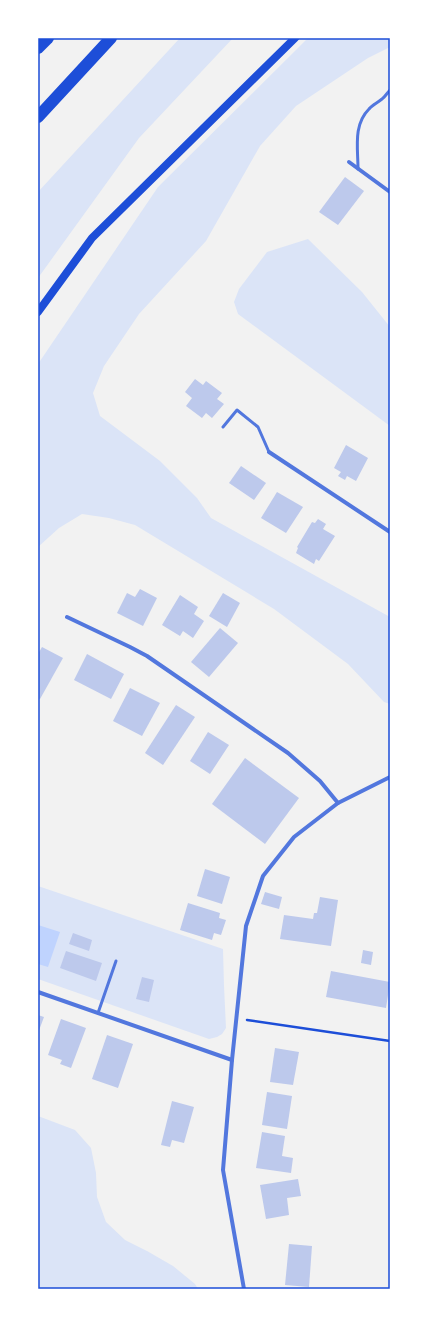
<svg xmlns="http://www.w3.org/2000/svg" width="428" height="1327" font-family="'Fira Sans',sans-serif">
<rect width="100%" height="100%" fill="#f2f2f2"/>
<!-- green -->
<g fill="#dbe4f7">
<path d="M 180,38 L 233,38 L 139,138 L 38,278 L 38,192 Z"/>
<path d="M 308,38 L 390,38 L 390,47 L 368,58 L 296,106 L 260,146 L 206,241 L 139,314 L 104,366 L 93,393 L 100,416 L 160,461 L 197,498 L 211,518 L 390,617 L 390,704 L 384,702 L 348,664 L 274,609 L 135,525 L 109,518 L 82,514 L 59,528 L 38,547 L 38,364 L 158,187 Z"/>
<path d="M 308,239 L 362,292 L 390,327 L 390,426 L 238,314 L 234,302 L 239,289 L 267,252 Z"/>
<path d="M 38,886 L 223,949 L 224,986 L 226,1028 L 222,1034 L 217,1037 L 209,1039 L 38,979 Z"/>
<path d="M 38,1116 L 75,1130 L 91,1148 L 96,1173 L 97,1197 L 106,1222 L 125,1240 L 147,1251 L 173,1266 L 195,1284 L 198,1289 L 38,1289 Z"/>
</g>
<!-- water -->
<path fill="#bfd3fe" d="M 38,925 L 60,932 L 48,967 L 38,964 Z"/>
<!-- building -->
<g fill="#bdc9ec">
<path d="M 345,177 L 364,191 L 338,225 L 319,212 Z"/>
<path d="M 195,379 L 203,385 L 206,381 L 222,393 L 217,399 L 224,404 L 212,418 L 206,413 L 202,418 L 186,406 L 192,398 L 185,392 Z"/>
<path d="M 346,445 L 368,458 L 356,481 L 347,476 L 345,480 L 338,476 L 341,472 L 334,468 Z"/>
<path d="M 241,466 L 266,483 L 254,500 L 229,483 Z"/>
<path d="M 277,492 L 303,507 L 286,533 L 261,518 Z"/>
<path d="M 318,519 L 326,524 L 323,529 L 335,536 L 319,561 L 316,559 L 314,564 L 296,553 L 298,548 L 297,547 L 312,522 L 315,523 Z"/>
<path d="M 140,589 L 157,598 L 143,626 L 117,613 L 127,593 L 135,597 Z"/>
<path d="M 223,593 L 240,603 L 227,627 L 209,616 Z"/>
<path d="M 180,595 L 198,607 L 194,614 L 204,621 L 193,638 L 183,631 L 180,636 L 162,625 Z"/>
<path d="M 220,628 L 238,643 L 209,677 L 191,662 Z"/>
<path d="M 42,647 L 63,658 L 40,699 L 38,698 L 38,654 Z"/>
<path d="M 87,654 L 124,674 L 111,699 L 74,680 Z"/>
<path d="M 130,688 L 160,703 L 142,736 L 113,721 Z"/>
<path d="M 176,705 L 195,717 L 163,765 L 145,753 Z"/>
<path d="M 208,732 L 229,745 L 210,774 L 190,761 Z"/>
<path d="M 245,758 L 299,798 L 265,844 L 212,804 Z"/>
<path d="M 205,869 L 230,877 L 222,904 L 197,896 Z"/>
<path d="M 265,892 L 282,897 L 279,909 L 261,904 Z"/>
<path d="M 320,897 L 338,900 L 331,946 L 280,939 L 284,915 L 313,919 L 314,913 L 317,913 Z"/>
<path d="M 188,903 L 220,913 L 219,918 L 226,920 L 221,935 L 214,933 L 212,940 L 180,930 Z"/>
<path d="M 73,933 L 92,940 L 89,951 L 69,944 Z"/>
<path d="M 363,950 L 373,952 L 371,965 L 361,963 Z"/>
<path d="M 66,951 L 102,963 L 96,981 L 60,968 Z"/>
<path d="M 331,971 L 390,982 L 386,1008 L 326,997 Z"/>
<path d="M 142,977 L 154,980 L 149,1002 L 136,999 Z"/>
<path d="M 38,1015 L 44,1017 L 38,1033 Z"/>
<path d="M 61,1019 L 86,1028 L 71,1068 L 60,1064 L 62,1060 L 48,1055 Z"/>
<path d="M 107,1035 L 133,1044 L 118,1088 L 92,1079 Z"/>
<path d="M 275,1048 L 299,1052 L 293,1085 L 270,1082 Z"/>
<path d="M 267,1092 L 292,1096 L 287,1129 L 262,1125 Z"/>
<path d="M 172,1101 L 194,1107 L 184,1143 L 172,1140 L 170,1147 L 161,1145 Z"/>
<path d="M 262,1132 L 285,1136 L 282,1156 L 293,1158 L 291,1173 L 256,1168 Z"/>
<path d="M 298,1179 L 301,1196 L 287,1198 L 289,1215 L 266,1219 L 260,1185 Z"/>
<path d="M 289,1244 L 312,1246 L 309,1287 L 285,1285 Z"/>
</g>
<g fill="none" stroke-linecap="round" stroke-linejoin="round">
<!-- path -->
<path stroke="#1d4ed8" stroke-width="2.5" d="M 247,1020 L 390,1041"/>
<!-- service -->
<g stroke="#5277de" stroke-width="3">
<path d="M 358,169 C 358,148 353,125 369,109 C 372,105 377,103 382,99 C 385,97 387,93 390,90"/>
<path d="M 223,427 L 237,410 L 258,427 L 269,452"/>
<path d="M 98,1013 L 116,961"/>
</g>
<!-- minor -->
<g stroke="#5277de" stroke-width="4">
<path d="M 349,162 L 390,192"/>
<path d="M 269,452 L 390,532"/>
<path d="M 67,617 L 130,647 L 147,656 L 288,753 L 320,781 L 338,803"/>
<path d="M 38,992 L 232,1060"/>
<path d="M 244,1289 L 223,1170 L 232,1060 L 246,926 L 263,876 L 294,837 L 338,803 L 390,777"/>
</g>
<!-- secondary -->
<path stroke="#1d4ed8" stroke-width="8" d="M 38,312 L 92,238 L 295,38"/>
<!-- motorway -->
<g stroke="#1d4ed8" stroke-width="12">
<path d="M 38,48 L 48,38"/>
<path d="M 38,117 L 111,38"/>
</g>
</g>
<!-- border -->
<rect width="428" height="1327" fill="none" stroke="#ffffff" stroke-width="78"/>
<rect x="39" y="39" width="350" height="1249" fill="none" stroke="#1d4ed8" stroke-width="1.5"/>
</svg>
